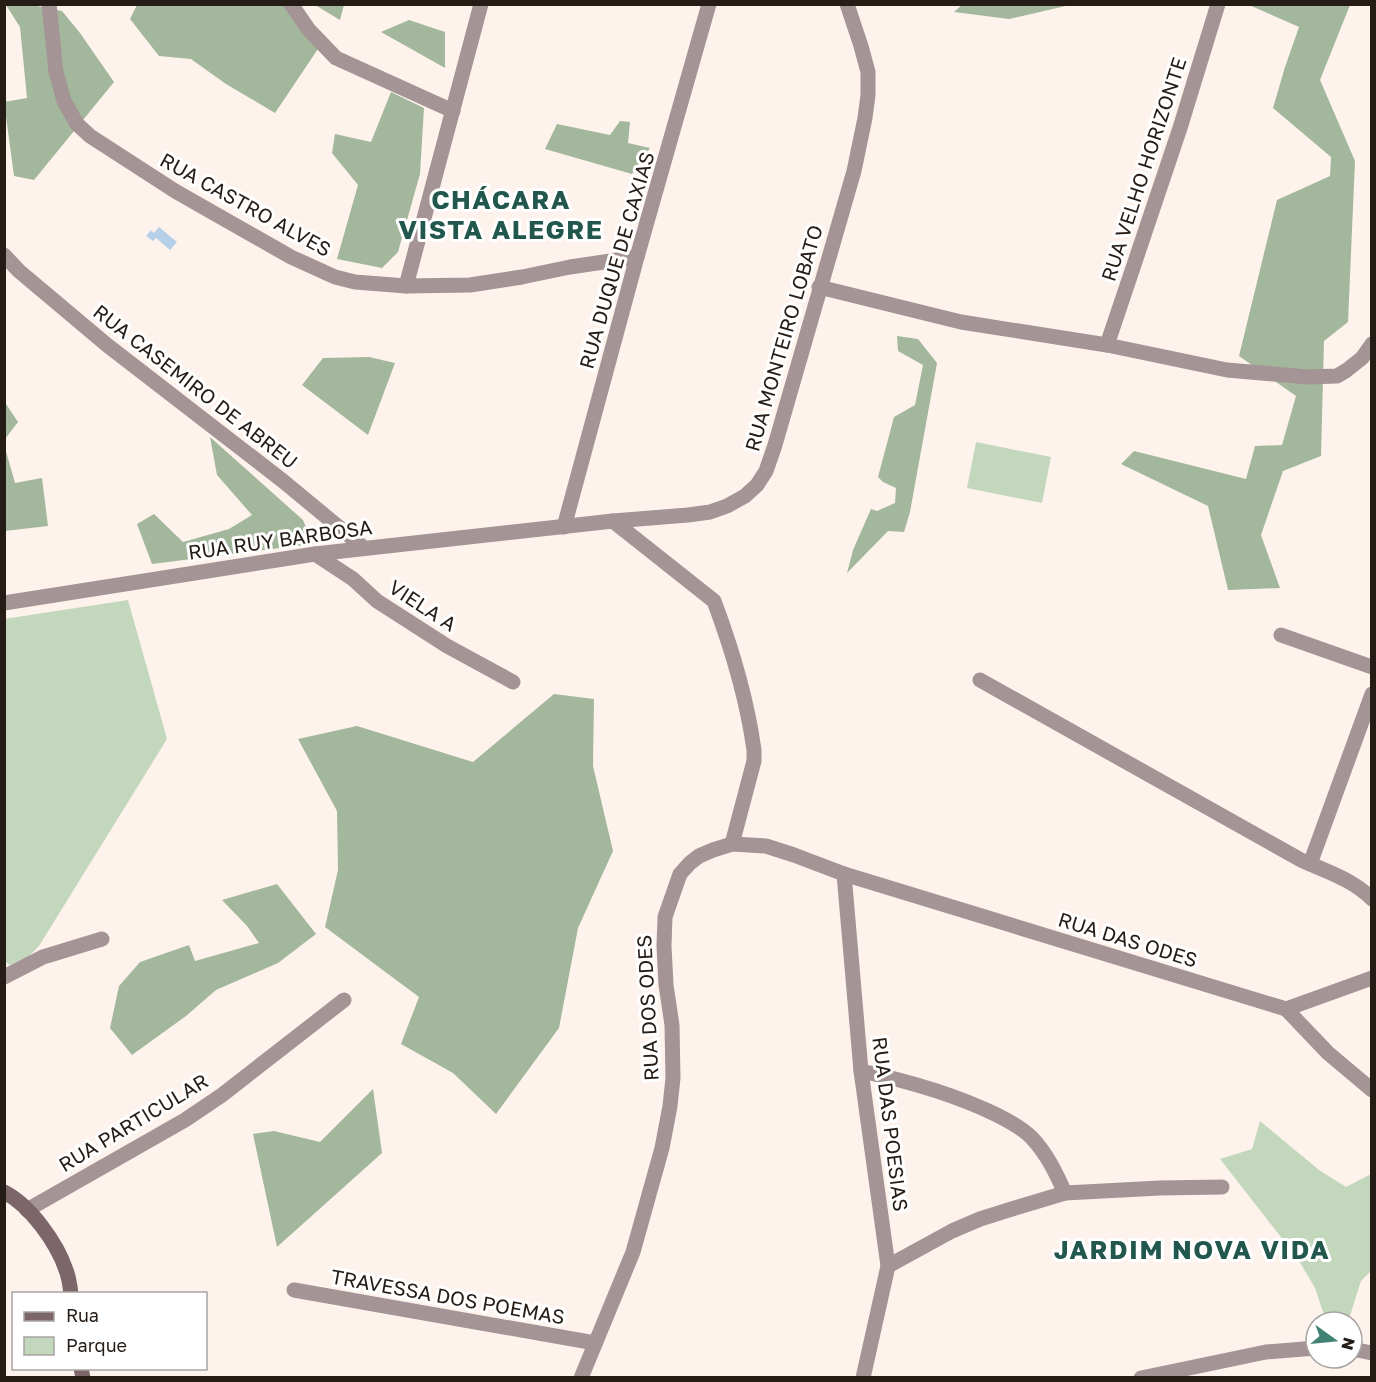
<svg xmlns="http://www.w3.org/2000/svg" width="1376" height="1382" font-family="'Golos Text',sans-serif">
<rect width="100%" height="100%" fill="#fef3ec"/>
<!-- green -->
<g fill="#c3d7bc">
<path d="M 976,442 L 1051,457 L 1042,503 L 967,488 Z"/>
<path d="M 128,600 L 167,739 L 39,946 L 29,956 L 10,965 L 4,961 L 4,619 Z"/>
<path d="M 1260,1121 L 1319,1170 L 1346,1187 L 1371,1174 L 1371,1271 L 1361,1281 L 1348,1322 L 1326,1321 L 1315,1288 L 1298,1259 L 1220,1159 L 1252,1149 Z"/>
</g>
<!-- forest -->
<g fill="#a3b79c">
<path d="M 963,4 L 1070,4 L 1070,5 L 1009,19 L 954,12 Z"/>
<path d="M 6,5 L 32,5 L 62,11 L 80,33 L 114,82 L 34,180 L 14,176 L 4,102 L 27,98 L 20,27 Z"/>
<path d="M 137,5 L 291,5 L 326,37 L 275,113 L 226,84 L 191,59 L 159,56 L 130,19 Z"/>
<path d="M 315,5 L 344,5 L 340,20 Z"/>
<path d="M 1249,5 L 1350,5 L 1320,80 L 1355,161 L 1348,322 L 1324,341 L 1321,456 L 1283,471 L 1261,535 L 1280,588 L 1228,590 L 1208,506 L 1121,464 L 1134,451 L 1246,479 L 1255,446 L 1282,445 L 1296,396 L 1239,356 L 1277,200 L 1330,176 L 1331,157 L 1273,108 L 1285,67 L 1299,27 Z"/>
<path d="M 409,20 L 445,32 L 445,68 L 381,32 Z"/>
<path d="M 391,92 L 424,108 L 420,174 L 398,252 L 382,268 L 337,259 L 358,185 L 332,153 L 335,134 L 371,142 Z"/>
<path d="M 620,121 L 630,122 L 628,143 L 650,148 L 632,174 L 545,149 L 557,124 L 610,135 Z"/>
<path d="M 897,336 L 918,339 L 937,363 L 910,512 L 904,532 L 888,531 L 847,573 L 853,550 L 871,509 L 877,511 L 895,503 L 896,488 L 883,482 L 878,477 L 894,417 L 915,405 L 923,365 L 898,351 Z"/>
<path d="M 369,357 L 395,363 L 368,435 L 302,385 L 323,358 Z"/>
<path d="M 4,401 L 18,422 L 5,439 L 4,439 Z"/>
<path d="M 210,437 L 303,520 L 313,544 L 152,564 L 137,524 L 154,514 L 183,542 L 229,529 L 252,515 L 217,475 Z"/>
<path d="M 4,444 L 15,483 L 42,478 L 48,526 L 5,531 Z"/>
<path d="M 554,694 L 594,699 L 593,766 L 613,851 L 578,928 L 559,1028 L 496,1114 L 453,1073 L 401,1044 L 419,997 L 325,927 L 338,870 L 337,811 L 298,739 L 357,726 L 473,762 Z"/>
<path d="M 277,884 L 316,934 L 278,963 L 216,990 L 186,1016 L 132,1055 L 110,1028 L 119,986 L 140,962 L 189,945 L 195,961 L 259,943 L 247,926 L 222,900 Z"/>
<path d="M 373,1089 L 382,1153 L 277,1247 L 253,1134 L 274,1131 L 320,1142 Z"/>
</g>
<!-- water -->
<path fill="#b7d0e9" d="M 159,227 L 177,242 L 170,250 L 156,238 L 153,241 L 146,236 L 151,230 L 154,233 Z"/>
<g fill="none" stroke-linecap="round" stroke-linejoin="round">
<!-- street -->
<g stroke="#a49496" stroke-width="15">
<path d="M 49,4 L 56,72 L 64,101 L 77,124 L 90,136 L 175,191 L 291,257 L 335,277 L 355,282 L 406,286 L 470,285 L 522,277 L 570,267 L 637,257"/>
<path d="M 291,4 L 309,30 L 336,58 L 453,111"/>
<path d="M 4,255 L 19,271 L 107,345 L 283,481 L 364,548"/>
<path d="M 406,286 L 481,4"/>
<path d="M 819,287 L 961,322 L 1107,345 L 1227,370 L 1308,377 L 1337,376 L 1347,370 L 1362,358 L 1372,344"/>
<path d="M 1107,345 L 1180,128 L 1218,4"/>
<path d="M 613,521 L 714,601 C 732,649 747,699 754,750 L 754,761 L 732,844"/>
<path d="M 564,527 L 637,257 L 709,4"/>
<path d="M 315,554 L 353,579 L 377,601 L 447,646 L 513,682"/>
<path d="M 4,603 L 315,554 L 613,521 L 688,515 L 710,512 L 727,506 L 745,496 L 757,485 L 766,471 L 775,445 L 854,171 L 865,118 L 868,95 L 868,72 L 861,46 L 847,4"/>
<path d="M 1281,635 L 1372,667"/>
<path d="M 980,680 L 1301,860 C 1325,871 1352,879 1372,899"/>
<path d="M 1310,864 L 1372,694"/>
<path d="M 844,874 L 861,1071 L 888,1266 L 863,1378"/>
<path d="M 4,977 L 43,957 L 102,939"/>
<path d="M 1286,1009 L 1372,978"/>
<path d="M 861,1071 C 908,1081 954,1094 997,1115 C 1009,1121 1023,1129 1032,1138 C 1047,1154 1056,1173 1065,1193"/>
<path d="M 27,1210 L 185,1120 L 222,1095 L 344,1000"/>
<path d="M 888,1266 L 952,1231 L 980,1219 L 1015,1208 L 1065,1193 L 1160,1188 L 1222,1187"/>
<path d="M 294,1290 L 595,1343"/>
<path d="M 1352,1349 L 1372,1353"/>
<path d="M 581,1378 L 633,1252 L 662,1148 L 670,1106 L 673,1078 L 672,1025 L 666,985 L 664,946 L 665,917 L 680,874 L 690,863 L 699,856 L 713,850 L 732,844 L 766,846 L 794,855 L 844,874 L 1286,1009 L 1328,1053 L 1372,1090"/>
<path d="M 1141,1378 L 1266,1352 L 1316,1348"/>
</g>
<!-- secondary -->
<g stroke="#7c6669" stroke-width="15">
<path d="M 4,1192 C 30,1205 57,1243 66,1270 C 69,1277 70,1286 71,1294"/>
<path d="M 81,1368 L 83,1378"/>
</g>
</g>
<g text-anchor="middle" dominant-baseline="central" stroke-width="6" stroke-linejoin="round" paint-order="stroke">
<!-- street labels -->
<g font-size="20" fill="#251c16" stroke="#fff">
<text transform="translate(1143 169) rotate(-72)">RUA VELHO HORIZONTE</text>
<text transform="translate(246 204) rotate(29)">RUA CASTRO ALVES</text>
<text transform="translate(616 260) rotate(-74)">RUA DUQUE DE CAXIAS</text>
<text transform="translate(783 338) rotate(-74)">RUA MONTEIRO LOBATO</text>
<text transform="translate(196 386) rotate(38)">RUA CASEMIRO DE ABREU</text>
<text transform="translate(280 539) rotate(-8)">RUA RUY BARBOSA</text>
<text transform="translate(423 605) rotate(33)">VIELA A</text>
<text transform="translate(1128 939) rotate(17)">RUA DAS ODES</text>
<text transform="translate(647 1008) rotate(-93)">RUA DOS ODES</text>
<text transform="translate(133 1122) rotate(-31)">RUA PARTICULAR</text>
<text transform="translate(891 1124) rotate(83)">RUA DAS POESIAS</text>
<text transform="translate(448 1296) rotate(10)">TRAVESSA DOS POEMAS</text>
</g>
<!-- district labels -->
<g font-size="26" font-weight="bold" letter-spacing="1.5" fill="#21574c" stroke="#fff">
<text x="501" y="199">CHÁCARA<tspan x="501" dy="30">VISTA ALEGRE</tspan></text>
<text x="1192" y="1249">JARDIM NOVA VIDA</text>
</g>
</g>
<!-- border -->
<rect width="1376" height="1382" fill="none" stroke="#251c16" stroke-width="12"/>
<!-- legend -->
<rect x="12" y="1292" width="195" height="78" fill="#ffffff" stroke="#a8a4a2" stroke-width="1.5"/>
<rect x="24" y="1312" width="30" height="9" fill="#7c6669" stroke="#a8a4a2" stroke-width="1.5"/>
<text x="66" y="1322" font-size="18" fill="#251c16">Rua</text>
<rect x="24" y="1337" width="30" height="18" fill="#c3d7bc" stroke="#a8a4a2" stroke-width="1.5"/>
<text x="66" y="1352" font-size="18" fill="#251c16">Parque</text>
<!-- north arrow -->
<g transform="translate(1334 1340) rotate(105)"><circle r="28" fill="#ffffff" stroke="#a8a4a2" stroke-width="1.5"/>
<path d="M0-4.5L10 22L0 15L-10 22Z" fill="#408375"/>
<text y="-9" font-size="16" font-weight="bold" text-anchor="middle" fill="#251c16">N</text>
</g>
</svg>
